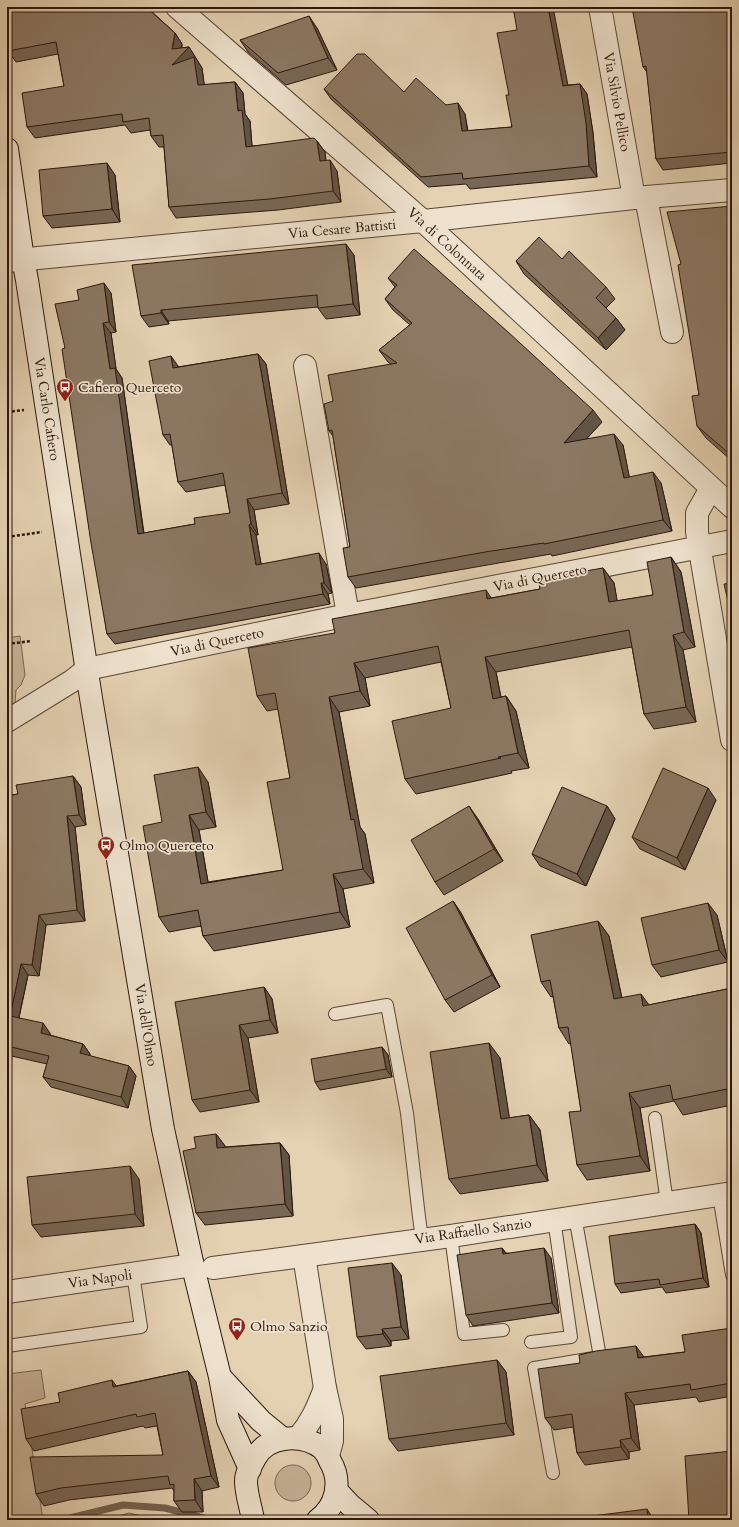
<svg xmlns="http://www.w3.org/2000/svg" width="739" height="1527" font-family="Cardo,serif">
<rect width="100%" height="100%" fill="#e5d2b3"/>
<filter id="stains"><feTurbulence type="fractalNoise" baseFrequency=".005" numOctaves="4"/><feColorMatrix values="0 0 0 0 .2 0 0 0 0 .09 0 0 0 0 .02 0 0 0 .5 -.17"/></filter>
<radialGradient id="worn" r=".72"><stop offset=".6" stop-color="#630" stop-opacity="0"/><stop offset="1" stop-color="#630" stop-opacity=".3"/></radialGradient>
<!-- green -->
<g fill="#c6b297" stroke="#796452">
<path d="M 20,636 L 25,675 L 21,685 L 16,690 L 15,703 L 7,710 L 7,638 Z"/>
<path d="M 41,1370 L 45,1398 L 25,1404 L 43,1520 L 7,1520 L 7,1374 Z"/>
<circle cx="293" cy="1483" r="18"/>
<path d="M 129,1513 L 161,1520 L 103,1520 Z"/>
</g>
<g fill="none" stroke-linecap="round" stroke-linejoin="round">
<!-- stream -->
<path stroke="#75614e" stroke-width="7" d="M 62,1520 L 123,1505 L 165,1508 L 211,1520"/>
<defs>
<g id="lane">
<path d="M 335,1014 L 387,1005 L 407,1113 L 419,1217 L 422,1239"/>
<path d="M 655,1118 L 667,1203"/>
<path d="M 719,1195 L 732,1275"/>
<path d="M 451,1236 L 464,1334 L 503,1330"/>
<path d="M 531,1342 L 571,1337 L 554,1219"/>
<path d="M 7,1346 L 141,1327 L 133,1274"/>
<path d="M 553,1473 L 534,1368 L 600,1357 L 575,1216"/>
</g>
<g id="street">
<path d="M 177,7 L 423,221 L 732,507"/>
<path d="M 600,7 L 634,198"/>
<path d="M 646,198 L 672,332"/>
<path d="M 7,261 L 423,221 L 634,198 L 732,190"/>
<path d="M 305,366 L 348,615"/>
<path d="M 711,488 L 697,513 L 697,532 L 732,740"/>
<path d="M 7,721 L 72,681 L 87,669 L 348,615 L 732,541"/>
<path d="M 304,1256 L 325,1388 L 332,1419 L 332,1441 L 328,1456"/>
<path d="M 213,1268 L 451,1236 L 732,1193"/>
<path d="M 7,1292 L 193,1265"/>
<path d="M 298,1438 C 311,1423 318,1407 325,1388"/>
</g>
<g id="secondary">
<path d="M 7,149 L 23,259 L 27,280 L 91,698 L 163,1129 L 194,1271 L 220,1377 L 228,1420 L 250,1469"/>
<path d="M 221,1378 L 261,1421 L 283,1439"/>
<path d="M 336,1490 L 350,1505 L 368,1520"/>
<path d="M 253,1520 C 251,1507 246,1494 246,1481 C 246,1473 251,1465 255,1458 C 267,1435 301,1433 322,1448 C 325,1451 328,1456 330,1461 C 342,1481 337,1506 318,1520"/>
</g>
</defs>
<!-- lane casing -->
<use href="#lane" stroke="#5a4636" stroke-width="14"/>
<!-- street casing -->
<use href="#street" stroke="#5a4636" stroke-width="24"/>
<!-- secondary casing -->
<use href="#secondary" stroke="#2c170c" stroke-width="24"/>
<!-- path -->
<g stroke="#2c170c" stroke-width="2.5" stroke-dasharray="3 2" stroke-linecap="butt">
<path d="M 7,412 L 24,410"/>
<path d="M 7,537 L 42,532"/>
<path d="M 7,644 L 31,641"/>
</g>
<!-- lane -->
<use href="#lane" stroke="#eee2ce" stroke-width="12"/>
<!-- street -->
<use href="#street" stroke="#eee2ce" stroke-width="22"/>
<!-- secondary -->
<use href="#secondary" stroke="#eee2ce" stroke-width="22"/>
</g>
<!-- wall -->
<g fill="#786755" stroke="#2c170c">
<path d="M 7,7 L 157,7 L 158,9 L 150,10 L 175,33 L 182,44 L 182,48 L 189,47 L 202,68 L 204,85 L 235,82 L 243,93 L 245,114 L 250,121 L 252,146 L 317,141 L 325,152 L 326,161 L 337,171 L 341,202 L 278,210 L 176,218 L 169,207 L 164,147 L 159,147 L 151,136 L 150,130 L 131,133 L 125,125 L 35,138 L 27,127 L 64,86 L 58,54 L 16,62 L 8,51 Z"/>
<path d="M 732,8 L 732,163 L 663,170 L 656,159 L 647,72 L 643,67 L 724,9 Z"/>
<path d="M 317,28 L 337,70 L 286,85 L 248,52 L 240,40 Z"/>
<path d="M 517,30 L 568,85 L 580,84 L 587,94 L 593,133 L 597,177 L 470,189 L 466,184 L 428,187 L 331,99 L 324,89 L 404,92 L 446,105 L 465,114 L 468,131 L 512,127 L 509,95 Z"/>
<path d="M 115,175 L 120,222 L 52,228 L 43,216 Z"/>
<path d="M 732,206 L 732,461 L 706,438 L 697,426 L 699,395 L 681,264 Z"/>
<path d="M 354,255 L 360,315 L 326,319 L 318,308 L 318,307 L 168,321 L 169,324 L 149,327 L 141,316 Z"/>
<path d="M 562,259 L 606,287 L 615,299 L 606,308 L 616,318 L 625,330 L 606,350 L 524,274 L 516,261 Z"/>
<path d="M 388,278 L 602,422 L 586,439 L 623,445 L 629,477 L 661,483 L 672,531 L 552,556 L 551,554 L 493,564 L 356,588 L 348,577 L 350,547 L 333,436 L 329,431 L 333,401 L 391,364 L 388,362 L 379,350 L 410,325 L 393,310 L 385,299 L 395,287 Z"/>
<path d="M 111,293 L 116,332 L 111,333 L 116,369 L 122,378 L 144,533 L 195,524 L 230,513 L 225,485 L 186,492 L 178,482 L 172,445 L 170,445 L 163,435 L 178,366 L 178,367 L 258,354 L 266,364 L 289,504 L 254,510 L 258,535 L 256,535 L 261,564 L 326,564 L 332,593 L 328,594 L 330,604 L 115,644 L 107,634 L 65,348 Z"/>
<path d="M 671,557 L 681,572 L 695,647 L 683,650 L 696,722 L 654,729 L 644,714 L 632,647 L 496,672 L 501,697 L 506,696 L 516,711 L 529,768 L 511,771 L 512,773 L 416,794 L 405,779 L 451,708 L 441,662 L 365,678 L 370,706 L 339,712 L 360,827 L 365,834 L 374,883 L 343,889 L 350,927 L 214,951 L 203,936 L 201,926 L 169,932 L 159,917 L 162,822 L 208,782 L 216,827 L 199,830 L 208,882 L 283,870 L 290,778 L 278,709 L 267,711 L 257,696 L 335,633 L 491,598 L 540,589 L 603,568 L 614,583 L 617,601 L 653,595 Z"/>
<path d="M 73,776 L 81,787 L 86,825 L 75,827 L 85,921 L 46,925 L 39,976 L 28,975 L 19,1018 L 50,1033 L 50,1035 L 83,1044 L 90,1054 L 90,1056 L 129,1066 L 136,1076 L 128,1108 L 51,1087 L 43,1077 L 47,1064 L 7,1055 L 7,796 L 18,794 Z"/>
<path d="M 716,800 L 685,870 L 640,849 L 632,837 Z"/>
<path d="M 607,806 L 615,819 L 586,886 L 540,866 L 532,854 Z"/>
<path d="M 478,819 L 503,861 L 444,895 L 435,882 Z"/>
<path d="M 453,901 L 461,913 L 500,987 L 454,1012 L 445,1000 Z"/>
<path d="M 717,915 L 728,962 L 661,977 L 652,965 Z"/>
<path d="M 598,921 L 609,936 L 622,998 L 649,1005 L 732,988 L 732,1105 L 683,1115 L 674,1101 L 640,1108 L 650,1171 L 587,1180 L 577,1165 L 581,1111 L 571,1043 L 569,1044 L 559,1028 L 553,996 L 551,997 L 541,982 Z"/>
<path d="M 264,987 L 272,999 L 278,1033 L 248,1038 L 259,1102 L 200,1112 L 192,1100 Z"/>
<path d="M 382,1047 L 388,1055 L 392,1077 L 320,1090 L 315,1082 Z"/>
<path d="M 500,1058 L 509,1118 L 529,1115 L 540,1130 L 548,1181 L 460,1194 L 449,1179 Z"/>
<path d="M 216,1134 L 225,1146 L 225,1147 L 280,1143 L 289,1155 L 293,1216 L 205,1225 L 196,1213 L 196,1148 Z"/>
<path d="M 139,1179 L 144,1226 L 41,1237 L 32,1225 Z"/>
<path d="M 695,1224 L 701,1233 L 709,1287 L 666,1293 L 662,1287 L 621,1293 L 615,1284 Z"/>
<path d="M 502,1248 L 506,1253 L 551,1258 L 559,1313 L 473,1326 L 466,1315 Z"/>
<path d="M 401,1275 L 409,1339 L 391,1341 L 391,1346 L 366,1349 L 357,1337 Z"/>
<path d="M 732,1328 L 732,1396 L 699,1402 L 696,1397 L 634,1405 L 640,1450 L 629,1452 L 629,1459 L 585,1465 L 577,1453 L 573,1427 L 554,1430 L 545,1418 L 644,1357 L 685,1352 Z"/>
<path d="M 497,1360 L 506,1372 L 514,1435 L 398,1451 L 389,1439 Z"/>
<path d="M 188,1371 L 196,1382 L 219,1487 L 202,1491 L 203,1512 L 182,1512 L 174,1501 L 174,1491 L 172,1488 L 69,1500 L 44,1506 L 36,1494 L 163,1455 L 157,1426 L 145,1428 L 143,1426 L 34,1451 L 26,1439 L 60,1402 L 116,1386 Z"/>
</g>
<!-- shaded-wall -->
<g fill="#625445" stroke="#2c170c">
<path d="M 548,7 L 553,7 L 570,96 L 563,86 Z"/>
<path d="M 718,7 L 723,7 L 726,19 L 719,9 Z"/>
<path d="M 309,16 L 317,28 L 337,70 L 328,58 Z"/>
<path d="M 175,33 L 182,44 L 180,56 L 189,47 L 202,68 L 206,96 L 172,65 L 172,49 Z"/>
<path d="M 235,82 L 243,93 L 245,114 L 250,121 L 253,158 L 246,147 L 238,111 Z"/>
<path d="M 580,84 L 587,94 L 593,133 L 597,177 L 589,166 Z"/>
<path d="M 458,103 L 465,114 L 469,142 L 462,131 Z"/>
<path d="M 317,141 L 325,152 L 327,172 L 320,161 Z"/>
<path d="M 330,160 L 337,171 L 341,202 L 333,191 Z"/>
<path d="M 107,163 L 115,175 L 120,222 L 112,209 Z"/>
<path d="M 346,244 L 354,255 L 360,315 L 353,304 Z"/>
<path d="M 104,283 L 111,293 L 116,332 L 109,322 Z"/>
<path d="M 161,310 L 168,321 L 169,324 L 161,313 Z"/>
<path d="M 616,318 L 625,330 L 606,350 L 598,338 Z"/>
<path d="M 103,323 L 111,333 L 116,369 L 122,378 L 145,544 L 138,534 L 110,369 Z"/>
<path d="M 258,354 L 266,364 L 289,504 L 282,493 Z"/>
<path d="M 171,356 L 178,366 L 180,378 L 173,368 Z"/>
<path d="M 593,410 L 602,422 L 572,455 L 564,443 Z"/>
<path d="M 614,434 L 623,445 L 632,490 L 624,478 Z"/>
<path d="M 653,472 L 661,483 L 672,531 L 663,520 Z"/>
<path d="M 247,499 L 254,510 L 258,535 L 251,524 Z"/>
<path d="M 249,525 L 256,535 L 263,575 L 256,565 Z"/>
<path d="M 319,553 L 326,564 L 332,593 L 324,583 Z"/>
<path d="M 671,557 L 681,572 L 695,647 L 684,632 Z"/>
<path d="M 603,568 L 614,583 L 620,617 L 609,602 Z"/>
<path d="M 321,583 L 328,594 L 330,604 L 323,594 Z"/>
<path d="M 486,590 L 496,605 L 487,599 Z"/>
<path d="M 673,635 L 683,650 L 696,722 L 686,707 Z"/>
<path d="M 485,657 L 496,672 L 504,714 L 493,699 Z"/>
<path d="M 354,663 L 365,678 L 370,706 L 360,691 Z"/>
<path d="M 506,696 L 516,711 L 529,768 L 518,753 Z"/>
<path d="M 329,697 L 339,712 L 360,827 L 365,834 L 374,883 L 363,869 L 351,820 Z"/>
<path d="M 198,767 L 208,782 L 216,827 L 206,812 Z"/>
<path d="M 73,776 L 81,787 L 86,825 L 79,815 Z"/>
<path d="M 708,788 L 716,800 L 685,870 L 677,858 Z"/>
<path d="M 469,806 L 478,819 L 503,861 L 494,849 Z"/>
<path d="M 607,806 L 615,819 L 586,886 L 577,874 Z"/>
<path d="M 189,815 L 199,830 L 211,899 L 201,884 Z"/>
<path d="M 67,816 L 75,827 L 85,921 L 77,910 Z"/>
<path d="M 333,874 L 343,889 L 350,927 L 340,912 Z"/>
<path d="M 453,901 L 461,913 L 500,987 L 492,975 Z"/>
<path d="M 708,903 L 717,915 L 728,962 L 719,950 Z"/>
<path d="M 39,915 L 46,925 L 39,976 L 32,965 Z"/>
<path d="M 598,921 L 609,936 L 625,1014 L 614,999 Z"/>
<path d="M 21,964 L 28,975 L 17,1026 L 10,1016 Z"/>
<path d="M 264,987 L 272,999 L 278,1033 L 270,1020 Z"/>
<path d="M 641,994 L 652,1009 L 643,1006 Z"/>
<path d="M 43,1023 L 50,1033 L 48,1043 L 41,1033 Z"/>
<path d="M 239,1025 L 248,1038 L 259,1102 L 250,1090 Z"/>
<path d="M 489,1043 L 500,1058 L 512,1134 L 501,1119 Z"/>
<path d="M 83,1044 L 90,1054 L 88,1064 L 80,1053 Z"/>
<path d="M 382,1047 L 388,1055 L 392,1077 L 386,1069 Z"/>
<path d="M 129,1066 L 136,1076 L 128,1108 L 121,1097 Z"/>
<path d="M 629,1093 L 640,1108 L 650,1171 L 640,1156 Z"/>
<path d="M 529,1115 L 540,1130 L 548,1181 L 537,1165 Z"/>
<path d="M 216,1134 L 225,1146 L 226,1160 L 217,1148 Z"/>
<path d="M 280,1143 L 289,1155 L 293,1216 L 285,1204 Z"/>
<path d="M 130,1166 L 139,1179 L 144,1226 L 135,1214 Z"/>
<path d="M 695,1224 L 701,1233 L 709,1287 L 703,1278 Z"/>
<path d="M 502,1248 L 510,1259 L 503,1254 Z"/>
<path d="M 544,1248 L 551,1258 L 559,1313 L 552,1303 Z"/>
<path d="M 392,1263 L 401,1275 L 409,1339 L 401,1327 Z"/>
<path d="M 382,1329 L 391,1341 L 391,1346 L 383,1334 Z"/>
<path d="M 636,1346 L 644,1357 L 638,1358 Z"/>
<path d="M 497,1360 L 506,1372 L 514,1435 L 506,1423 Z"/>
<path d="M 188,1371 L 196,1382 L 219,1487 L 211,1476 Z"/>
<path d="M 112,1380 L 120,1391 L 113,1387 Z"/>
<path d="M 625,1393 L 634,1405 L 640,1450 L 631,1438 Z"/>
<path d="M 620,1440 L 629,1452 L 629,1459 L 621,1447 Z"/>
<path d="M 194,1479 L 202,1491 L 203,1512 L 195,1500 Z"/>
<path d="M 647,1509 L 654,1520 L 648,1520 Z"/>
</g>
<!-- building -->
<g fill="#8c7863" stroke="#2c170c">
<path d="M 7,7 L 146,7 L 175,33 L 172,49 L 189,47 L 172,65 L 194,57 L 198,85 L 235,82 L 238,111 L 242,110 L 246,147 L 314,138 L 317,141 L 320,161 L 330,160 L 333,191 L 270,199 L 169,207 L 163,135 L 151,136 L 149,118 L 123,122 L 122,114 L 27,127 L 22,93 L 64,86 L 56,42 L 8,51 L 7,45 Z"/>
<path d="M 513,7 L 548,7 L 563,86 L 580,84 L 586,123 L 589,166 L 463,179 L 462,173 L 421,177 L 324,89 L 357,54 L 365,54 L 404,92 L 416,78 L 446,105 L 458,103 L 462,131 L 512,127 L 506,95 L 509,95 L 497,33 L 517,30 Z"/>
<path d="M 632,7 L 718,7 L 719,9 L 732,8 L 732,152 L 656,159 L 646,66 L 643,67 Z"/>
<path d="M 309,16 L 328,58 L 278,73 L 240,40 Z"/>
<path d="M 107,163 L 112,209 L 43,216 L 39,170 Z"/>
<path d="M 732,206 L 732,456 L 697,426 L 692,396 L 699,395 L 678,265 L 681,264 L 667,212 Z"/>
<path d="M 539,237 L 562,259 L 569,251 L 606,287 L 596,298 L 616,318 L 598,338 L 516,261 Z"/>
<path d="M 346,244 L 353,304 L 318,308 L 317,295 L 161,310 L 161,313 L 141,316 L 132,265 Z"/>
<path d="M 414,249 L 508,332 L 593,410 L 564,443 L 614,434 L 624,478 L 653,472 L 663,520 L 544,544 L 544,543 L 485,552 L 348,577 L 343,548 L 350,547 L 332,430 L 329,431 L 324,404 L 333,401 L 328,375 L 397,363 L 379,350 L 412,323 L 385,299 L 397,285 L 388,278 Z"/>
<path d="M 104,283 L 109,322 L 103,323 L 110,369 L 115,368 L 138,534 L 195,524 L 194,518 L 230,513 L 223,473 L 178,482 L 170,434 L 163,435 L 149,361 L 171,356 L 173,368 L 258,354 L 282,493 L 247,499 L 251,524 L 249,525 L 256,565 L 319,553 L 324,583 L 321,583 L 323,594 L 107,634 L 91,543 L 62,349 L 65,348 L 55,304 L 79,300 L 77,290 Z"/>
<path d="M 671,557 L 684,632 L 673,635 L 686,707 L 644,714 L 629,630 L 485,657 L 493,699 L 506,696 L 518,753 L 498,757 L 501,758 L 405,779 L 392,721 L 451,708 L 438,646 L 354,663 L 360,691 L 329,697 L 351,820 L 354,819 L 363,869 L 333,874 L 340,912 L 203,936 L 198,910 L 159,917 L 143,826 L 162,822 L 154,775 L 198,767 L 206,812 L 189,815 L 201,884 L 283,870 L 267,782 L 290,778 L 275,693 L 257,696 L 248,648 L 335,633 L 332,619 L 486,590 L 487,599 L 540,589 L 538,579 L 603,568 L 609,602 L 653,595 L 647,562 Z"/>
<path d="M 732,583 L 732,618 L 724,584 Z"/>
<path d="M 663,768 L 708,788 L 677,858 L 632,837 Z"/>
<path d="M 73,776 L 79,815 L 67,816 L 77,910 L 39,915 L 32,965 L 21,964 L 10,1016 L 43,1023 L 41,1033 L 83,1044 L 80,1053 L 129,1066 L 121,1097 L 43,1077 L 49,1056 L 7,1046 L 7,796 L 18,794 L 16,785 Z"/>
<path d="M 562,787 L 607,806 L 577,874 L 532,854 Z"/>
<path d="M 469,806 L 494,849 L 435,882 L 411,840 Z"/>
<path d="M 453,901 L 492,975 L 445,1000 L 406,928 Z"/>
<path d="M 708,903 L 719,950 L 652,965 L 641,918 Z"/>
<path d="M 598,921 L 614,999 L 641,994 L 643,1006 L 732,988 L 732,1088 L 673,1100 L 670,1085 L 629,1093 L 640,1156 L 577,1165 L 569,1112 L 581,1111 L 568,1027 L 559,1028 L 550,980 L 541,982 L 531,935 Z"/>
<path d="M 264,987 L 270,1020 L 239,1025 L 250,1090 L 192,1100 L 175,1002 Z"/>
<path d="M 489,1043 L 501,1119 L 529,1115 L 537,1165 L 449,1179 L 430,1052 Z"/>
<path d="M 382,1047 L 386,1069 L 315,1082 L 311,1059 Z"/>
<path d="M 216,1134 L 217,1148 L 280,1143 L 285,1204 L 196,1213 L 183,1151 L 196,1148 L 194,1137 Z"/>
<path d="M 130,1166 L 135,1214 L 32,1225 L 27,1177 Z"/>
<path d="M 695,1224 L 703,1278 L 660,1285 L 659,1279 L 615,1284 L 609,1236 Z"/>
<path d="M 502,1248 L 503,1254 L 544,1248 L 552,1303 L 466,1315 L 457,1255 Z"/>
<path d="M 392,1263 L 401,1327 L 382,1329 L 383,1334 L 357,1337 L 348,1268 Z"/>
<path d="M 732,1328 L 732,1383 L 691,1390 L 690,1384 L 625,1393 L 631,1438 L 620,1440 L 621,1447 L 577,1453 L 572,1414 L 545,1418 L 538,1369 L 580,1363 L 579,1355 L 596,1351 L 636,1346 L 638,1358 L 685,1352 L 682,1335 Z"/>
<path d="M 497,1360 L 506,1423 L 389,1439 L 380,1376 Z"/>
<path d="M 188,1371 L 211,1476 L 194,1479 L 195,1500 L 174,1501 L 174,1484 L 170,1485 L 168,1476 L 61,1488 L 36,1494 L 30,1457 L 163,1455 L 155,1413 L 137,1417 L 136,1414 L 26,1439 L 21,1409 L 60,1402 L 58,1393 L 112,1380 L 113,1387 Z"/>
<path d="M 732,1451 L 732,1520 L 689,1520 L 685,1456 Z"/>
<path d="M 647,1509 L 648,1520 L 561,1520 Z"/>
<rect x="499" y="1516" width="54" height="4"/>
</g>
<!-- icons -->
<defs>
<symbol id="bus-pin" viewBox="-11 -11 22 30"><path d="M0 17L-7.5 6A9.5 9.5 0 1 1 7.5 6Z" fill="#8f2418" stroke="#eee2ce"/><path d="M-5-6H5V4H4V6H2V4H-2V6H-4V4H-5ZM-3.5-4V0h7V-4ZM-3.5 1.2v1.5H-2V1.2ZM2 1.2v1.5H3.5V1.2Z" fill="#fff"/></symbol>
</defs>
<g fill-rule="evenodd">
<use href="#bus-pin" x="55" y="377" width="20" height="27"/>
<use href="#bus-pin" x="96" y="835" width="20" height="27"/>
<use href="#bus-pin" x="227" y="1316" width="20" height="27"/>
</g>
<g text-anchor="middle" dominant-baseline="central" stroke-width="3.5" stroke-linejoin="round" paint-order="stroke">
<!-- street labels -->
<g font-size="14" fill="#2c170c" stroke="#eee2ce">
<text transform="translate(617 102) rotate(80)">Via Silvio Pellico</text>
<text transform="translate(342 229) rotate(-5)">Via Cesare Battisti</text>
<text transform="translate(447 244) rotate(42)">Via di Colonnata</text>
<text transform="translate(47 409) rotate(81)">Via Carlo Cafiero</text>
<text transform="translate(540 578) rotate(-11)">Via di Querceto</text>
<text transform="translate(217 642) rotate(-12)">Via di Querceto</text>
<text transform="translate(146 1025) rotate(81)">Via dell'Olmo</text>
<text transform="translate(473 1231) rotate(-8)">Via Raffaello Sanzio</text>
<text transform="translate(100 1279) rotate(-8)">Via Napoli</text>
</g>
<!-- poi labels -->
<g font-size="14" fill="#2c170c" stroke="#eee2ce" text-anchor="start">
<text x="78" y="387">Cafiero Querceto</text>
<text x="119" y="845">Olmo Querceto</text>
<text x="250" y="1326">Olmo Sanzio</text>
</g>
</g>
<!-- margin -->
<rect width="739" height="1527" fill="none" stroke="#e5d2b3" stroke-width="24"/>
<rect x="8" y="8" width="723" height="1511" fill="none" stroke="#2c170c" stroke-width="2"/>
<rect x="12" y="12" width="715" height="1503" fill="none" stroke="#2c170c"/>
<rect width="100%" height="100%" filter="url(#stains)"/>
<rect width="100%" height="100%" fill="url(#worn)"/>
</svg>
